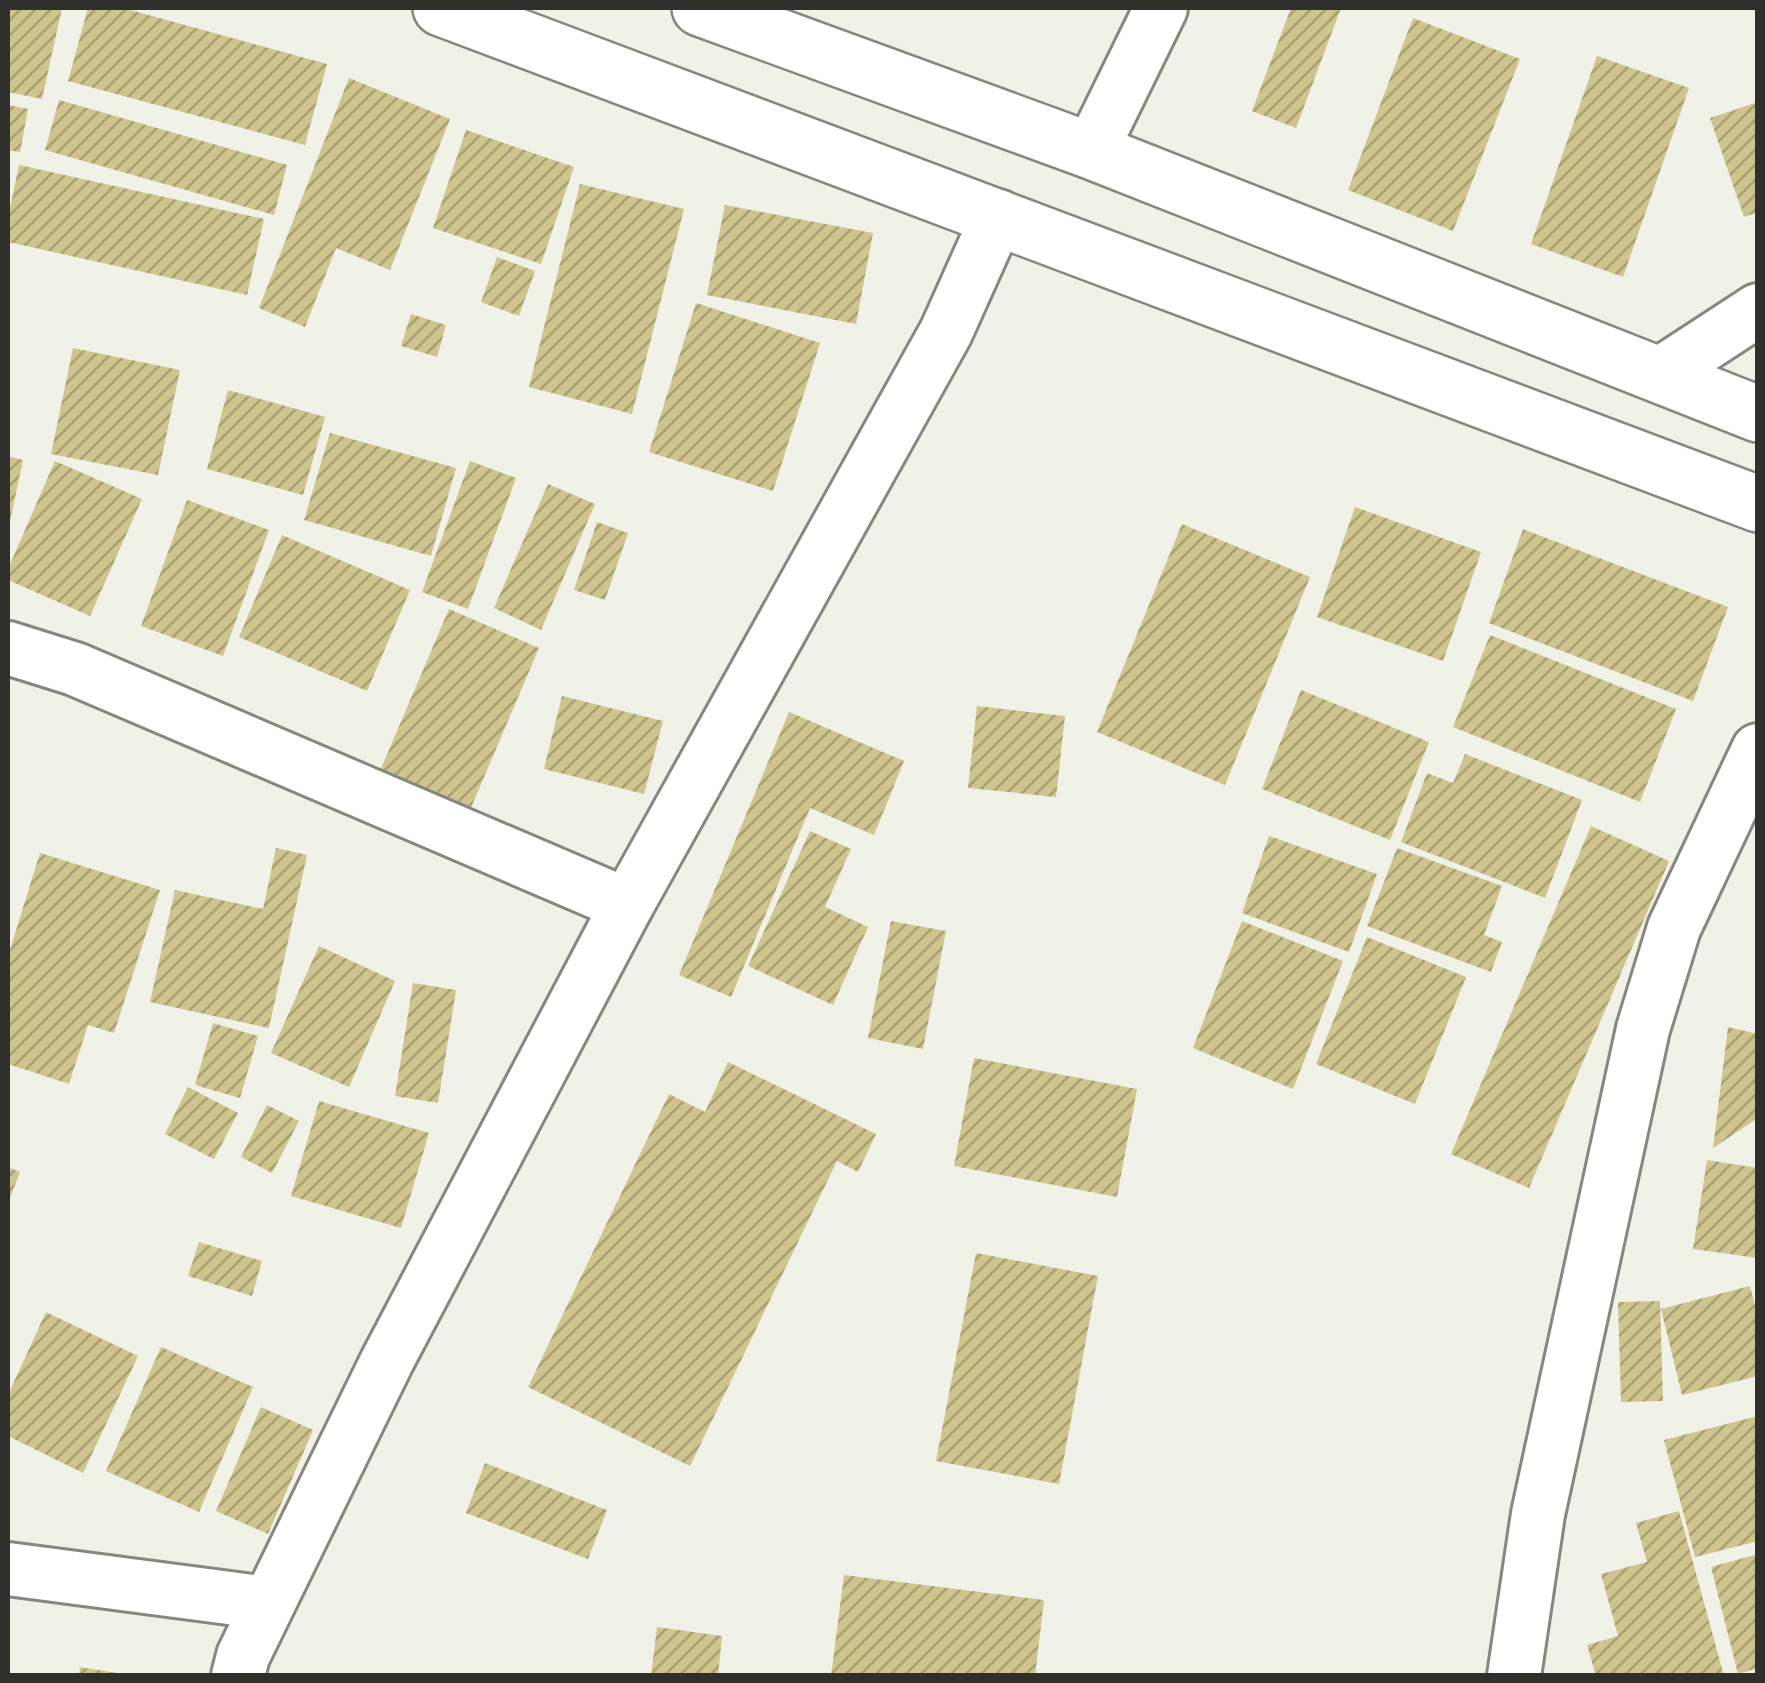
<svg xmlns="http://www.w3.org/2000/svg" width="1765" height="1683" font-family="Lora,serif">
<defs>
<pattern id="building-hatch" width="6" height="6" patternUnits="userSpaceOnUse" patternTransform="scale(2.5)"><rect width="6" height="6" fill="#cfc48d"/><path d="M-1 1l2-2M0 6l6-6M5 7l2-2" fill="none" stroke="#a8a073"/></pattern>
</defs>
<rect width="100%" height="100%" fill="#f0f2e8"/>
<!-- building -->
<g fill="url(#building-hatch)">
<path d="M 8,8 L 62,8 L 42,99 L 8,92 Z"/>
<path d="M 88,8 L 123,8 L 327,64 L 305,145 L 68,81 Z"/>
<path d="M 1291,8 L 1341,8 L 1296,128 L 1252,111 Z"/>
<path d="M 1413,18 L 1520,59 L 1453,231 L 1348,190 Z"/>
<path d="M 1597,56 L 1689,88 L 1623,277 L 1531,244 Z"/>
<path d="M 349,78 L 450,119 L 390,270 L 336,248 L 305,327 L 259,308 Z"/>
<path d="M 59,100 L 287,165 L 274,215 L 45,150 Z"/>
<path d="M 1758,102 L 1758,212 L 1744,217 L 1710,118 Z"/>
<path d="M 8,105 L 28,109 L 20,152 L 8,150 Z"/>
<path d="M 466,130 L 574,167 L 541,264 L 433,228 Z"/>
<path d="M 19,165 L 264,219 L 247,295 L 8,242 L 8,218 Z"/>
<path d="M 580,184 L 684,209 L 632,414 L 529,387 Z"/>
<path d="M 725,205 L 873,233 L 856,324 L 707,295 Z"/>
<path d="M 497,257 L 535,271 L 519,316 L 481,302 Z"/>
<path d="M 696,303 L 820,343 L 773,491 L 649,452 Z"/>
<path d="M 411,314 L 446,325 L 437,357 L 401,346 Z"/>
<path d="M 73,348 L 180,370 L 158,475 L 51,454 Z"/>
<path d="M 228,390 L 325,417 L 303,495 L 207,469 Z"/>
<path d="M 330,433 L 456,468 L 431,556 L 304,520 Z"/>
<path d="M 8,456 L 23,460 L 9,526 L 8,526 Z"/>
<path d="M 55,461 L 142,499 L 90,616 L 8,580 L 8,569 Z"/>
<path d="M 470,461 L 516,478 L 468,609 L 422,592 Z"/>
<path d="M 548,484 L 595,504 L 541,630 L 494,608 Z"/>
<path d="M 187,500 L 269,530 L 223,656 L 141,626 Z"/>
<path d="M 1355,507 L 1481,552 L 1443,661 L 1317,617 Z"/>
<path d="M 597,522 L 628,533 L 605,600 L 574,590 Z"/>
<path d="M 1182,524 L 1310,577 L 1225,785 L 1097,732 Z"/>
<path d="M 1523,529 L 1728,607 L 1693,701 L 1489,623 Z"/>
<path d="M 282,535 L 410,590 L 367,691 L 239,637 Z"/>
<path d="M 449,609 L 539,648 L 470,810 L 380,771 Z"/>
<path d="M 1490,635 L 1676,709 L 1640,802 L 1453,727 Z"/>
<path d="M 1301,690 L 1429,742 L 1390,840 L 1262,789 Z"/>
<path d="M 562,696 L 663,721 L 644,794 L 544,769 Z"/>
<path d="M 977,706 L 1065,716 L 1056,797 L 968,788 Z"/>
<path d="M 789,712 L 904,761 L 874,835 L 810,808 L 731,997 L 679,975 Z"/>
<path d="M 1465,754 L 1582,800 L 1545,898 L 1401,842 L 1427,773 L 1453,783 Z"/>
<path d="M 1591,826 L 1669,861 L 1529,1188 L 1451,1154 Z"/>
<path d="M 810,831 L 851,849 L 825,907 L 868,927 L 833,1005 L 748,966 Z"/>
<path d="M 1269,836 L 1377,874 L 1349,952 L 1242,913 Z"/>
<path d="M 276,848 L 307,855 L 269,1028 L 150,1002 L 175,890 L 263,909 Z"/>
<path d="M 1397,848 L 1502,886 L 1484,935 L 1502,942 L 1491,972 L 1367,926 Z"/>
<path d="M 40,853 L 160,890 L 114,1033 L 88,1025 L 69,1084 L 8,1064 L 8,956 Z"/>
<path d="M 891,921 L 946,931 L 923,1049 L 868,1038 Z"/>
<path d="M 1242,921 L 1343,961 L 1293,1089 L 1193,1048 Z"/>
<path d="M 1367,937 L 1466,977 L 1415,1104 L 1316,1064 Z"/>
<path d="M 319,946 L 395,981 L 349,1087 L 271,1053 Z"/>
<path d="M 413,983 L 456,990 L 438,1103 L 395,1096 Z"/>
<path d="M 213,1023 L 258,1036 L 240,1098 L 195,1085 Z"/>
<path d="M 1728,1027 L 1758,1034 L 1758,1118 L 1713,1148 Z"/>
<path d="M 974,1058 L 1137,1089 L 1117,1197 L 954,1166 Z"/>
<path d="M 728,1062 L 876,1134 L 858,1172 L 837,1161 L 690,1466 L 528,1387 L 669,1094 L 705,1112 Z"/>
<path d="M 188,1087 L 238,1113 L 214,1159 L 165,1134 Z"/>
<path d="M 319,1101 L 429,1133 L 401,1228 L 291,1196 Z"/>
<path d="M 267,1105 L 299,1121 L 272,1173 L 241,1157 Z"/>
<path d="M 1707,1160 L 1758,1168 L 1758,1258 L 1693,1249 Z"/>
<path d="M 8,1167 L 20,1172 L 8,1203 Z"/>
<path d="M 199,1242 L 262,1261 L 252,1296 L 188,1276 Z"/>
<path d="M 976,1253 L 1098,1276 L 1059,1484 L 936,1461 Z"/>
<path d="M 1750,1286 L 1758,1317 L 1758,1376 L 1682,1395 L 1661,1309 Z"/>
<path d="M 1660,1301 L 1663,1401 L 1621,1402 L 1618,1302 Z"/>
<path d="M 46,1312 L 138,1356 L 83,1473 L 8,1436 L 8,1395 Z"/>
<path d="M 161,1347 L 253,1387 L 199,1512 L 106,1471 Z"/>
<path d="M 261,1407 L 313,1430 L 268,1534 L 216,1511 Z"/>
<path d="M 1758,1416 L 1758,1541 L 1695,1557 L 1664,1440 Z"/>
<path d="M 485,1463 L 607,1510 L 588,1559 L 466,1513 Z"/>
<path d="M 1679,1511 L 1724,1676 L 1596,1676 L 1587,1645 L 1618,1636 L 1601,1574 L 1647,1562 L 1636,1523 Z"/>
<path d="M 1758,1554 L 1758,1668 L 1738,1674 L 1711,1567 Z"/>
<path d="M 844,1575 L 1044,1600 L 1035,1676 L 831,1676 Z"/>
<path d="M 657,1627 L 722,1636 L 718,1676 L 651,1676 Z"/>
<path d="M 80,1667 L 117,1673 L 117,1676 L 79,1676 Z"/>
</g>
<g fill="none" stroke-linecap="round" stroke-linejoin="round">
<defs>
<g id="street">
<path d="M 1091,151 L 1161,8"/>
<path d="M 1660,374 L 1758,310"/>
<path d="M 8,648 L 75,669 L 627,905"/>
<path d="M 8,1569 L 268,1603"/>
<path d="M 238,1676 L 243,1656 L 387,1361 L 627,905 L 946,332 L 998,216"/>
<path d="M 1514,1676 L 1538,1514 L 1643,1029 L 1674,928 L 1758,750"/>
</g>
<g id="secondary">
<path d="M 441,8 L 1758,504"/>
<path d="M 700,8 L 1091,151 L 1758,414"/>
</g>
</defs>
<!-- street casing -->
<use href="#street" stroke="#86887f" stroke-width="58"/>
<!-- secondary casing -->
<use href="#secondary" stroke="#86887f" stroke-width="60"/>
<!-- street -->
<use href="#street" stroke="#fff" stroke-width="52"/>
<!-- secondary -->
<use href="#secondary" stroke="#fff" stroke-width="55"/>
</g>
<!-- border -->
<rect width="1765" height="1683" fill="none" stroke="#2f2f2c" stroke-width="20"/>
</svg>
